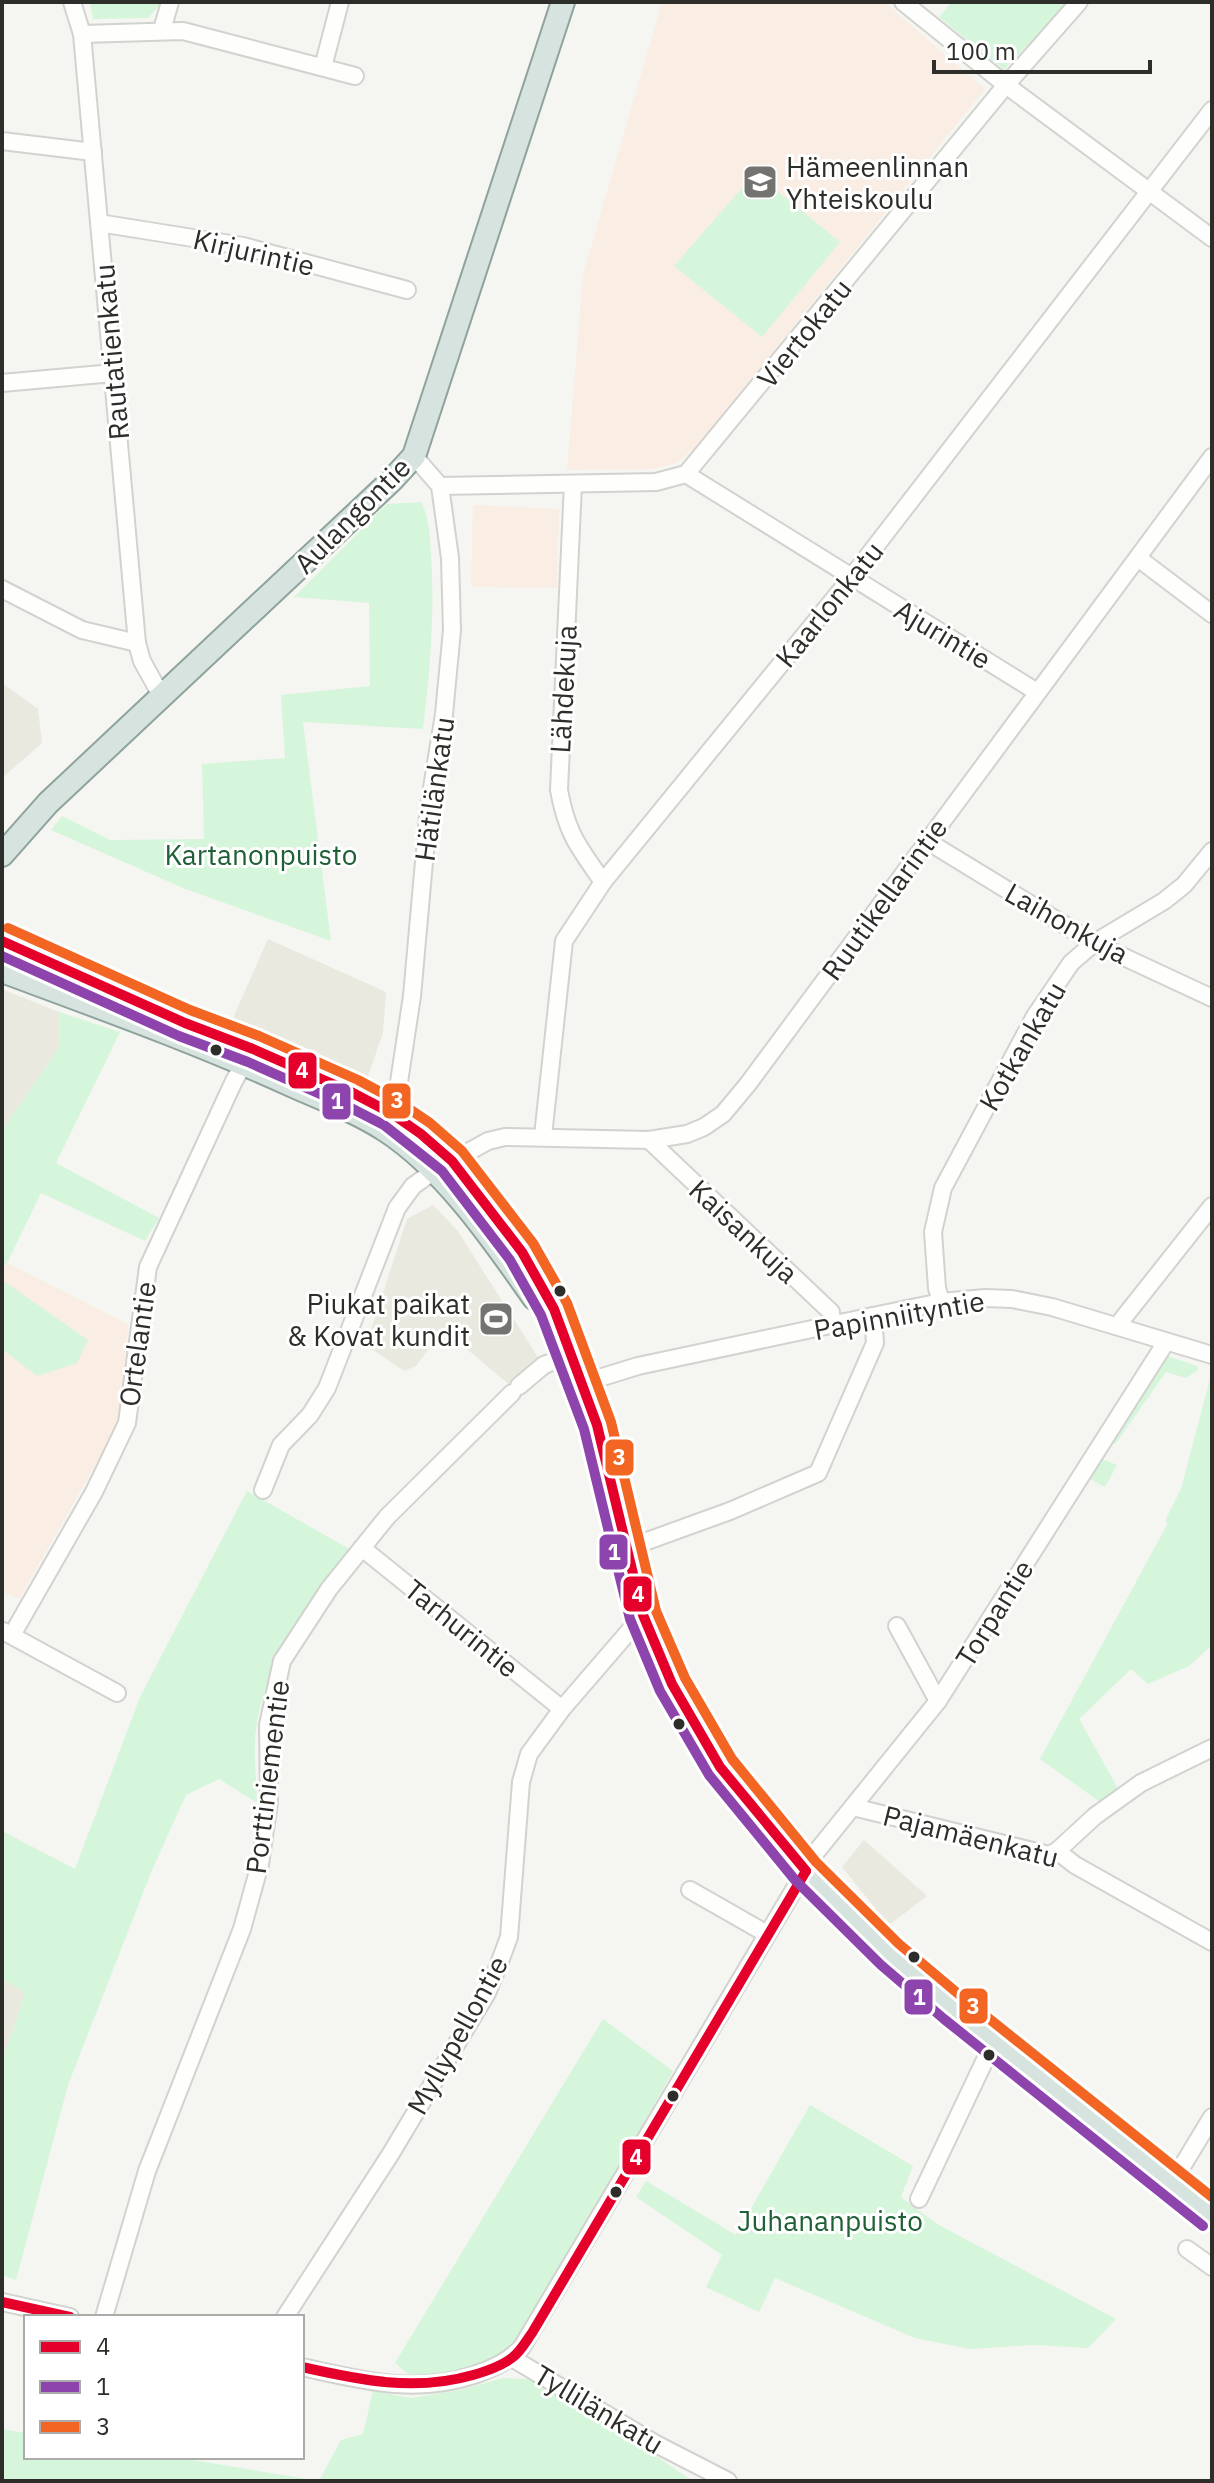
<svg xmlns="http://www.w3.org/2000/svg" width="1214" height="2483" font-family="'IBM Plex Sans',sans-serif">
<rect width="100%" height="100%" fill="#f5f5f1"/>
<!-- built -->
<g fill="#eae9df">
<path d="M 2,683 L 38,709 L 42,743 L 2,778 Z"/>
<path d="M 268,939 L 386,992 L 383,1033 L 368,1076 L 233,1018 Z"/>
<path d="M 2,989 L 59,1012 L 60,1046 L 2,1131 Z"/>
<path d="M 433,1205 L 457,1230 L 539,1359 L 511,1386 L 443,1329 L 416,1366 L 404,1371 L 366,1345 L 407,1219 Z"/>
<path d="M 864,1840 L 927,1896 L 889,1925 L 842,1867 Z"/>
<path d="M 2,1978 L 25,1993 L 2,2064 Z"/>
</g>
<!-- education -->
<g fill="#f9ede4">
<path d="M 662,2 L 884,2 L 985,89 L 695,448 L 676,463 L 653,469 L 567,470 L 583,275 Z"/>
<path d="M 473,505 L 559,509 L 557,588 L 471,587 Z"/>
<path d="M 7,1263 L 128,1324 L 121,1419 L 19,1599 L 2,1591 L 2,1267 Z"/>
</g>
<!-- green -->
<g fill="#d5f6db">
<path d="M 90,2 L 162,2 L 148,18 L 93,19 Z"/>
<path d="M 952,2 L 1068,2 L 1004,70 L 939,17 Z"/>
<path d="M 755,173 L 840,242 L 762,337 L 674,266 Z"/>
<path d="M 421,502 C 430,520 430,537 431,556 C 435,614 430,671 423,729 L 303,722 L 331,941 L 183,888 L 51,830 L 62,816 L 110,840 L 204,839 L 202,764 L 285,758 L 281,695 L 370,686 L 369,603 L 294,597 L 387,504 Z"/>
<path d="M 59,1012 L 120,1032 L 56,1163 L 159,1218 L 145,1241 L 41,1193 L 7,1263 L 2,1267 L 2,1131 L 60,1046 Z"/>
<path d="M 2,1280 L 88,1340 L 77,1363 L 37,1376 L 2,1349 Z"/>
<path d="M 1162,1354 L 1197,1366 L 1198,1370 L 1186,1378 L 1166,1372 L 1116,1443 L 1112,1444 L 1111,1440 Z"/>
<path d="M 1212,1371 L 1212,1645 L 1189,1666 L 1148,1684 L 1131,1669 L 1079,1719 L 1118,1789 L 1100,1802 L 1040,1759 L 1168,1523 L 1165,1521 L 1181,1489 Z"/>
<path d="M 1102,1459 L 1117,1465 L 1105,1487 L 1086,1477 L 1095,1463 Z"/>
<path d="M 247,1491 L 353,1551 C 309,1611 261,1663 255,1741 C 254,1762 257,1783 257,1803 L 219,1779 L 186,1795 L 152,1870 L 68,2085 L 16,2280 L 2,2275 L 2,2064 L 25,1993 L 2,1978 L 2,1831 L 75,1869 L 140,1697 Z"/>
<path d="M 967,1999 L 1162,2153 L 1164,2159 L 963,2001 Z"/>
<path d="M 603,2019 L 673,2071 L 524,2336 C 492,2364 453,2374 411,2376 L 395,2363 Z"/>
<path d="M 810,2105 L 913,2166 L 901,2197 L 937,2224 L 1116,2319 L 1088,2348 L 1035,2345 L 970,2349 L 915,2338 L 775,2278 L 759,2312 L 706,2287 L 722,2255 L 636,2197 L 646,2181 L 736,2235 Z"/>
<path d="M 503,2378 L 527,2379 L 585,2409 L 693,2481 L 2,2481 L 2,2429 L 26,2433 L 26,2457 L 175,2457 L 319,2481 L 341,2440 L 363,2434 L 373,2391 L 411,2398 L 460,2390 Z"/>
</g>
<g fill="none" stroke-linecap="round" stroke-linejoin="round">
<defs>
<g id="minor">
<path d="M 72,2 L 82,34 L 137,643 L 142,661 L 162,697"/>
<path d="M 903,2 L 1006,85 L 1212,238"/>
<path d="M 162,30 L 170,2"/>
<path d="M 82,34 L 183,31 L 355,76"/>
<path d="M 323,67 L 340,2"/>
<path d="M 2,141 L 93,152"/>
<path d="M 99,223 L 243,246 L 407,290"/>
<path d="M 2,383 L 113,373"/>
<path d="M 686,474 L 1037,692"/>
<path d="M 573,484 L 559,790 C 567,834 578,846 603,882"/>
<path d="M 440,486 L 656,482 L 686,474 L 1006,85 L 1079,2"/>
<path d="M 1138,558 L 1212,614"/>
<path d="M 2,589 L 82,630 L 137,643"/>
<path d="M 927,841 L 1094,943 L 1212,998"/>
<path d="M 388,1123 L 399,1082 L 412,996 L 429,806 L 444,714 L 452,630 L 450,558 L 440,486 L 414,456"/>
<path d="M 543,1136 L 564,941 L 603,882 L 851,578 L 1212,110"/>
<path d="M 649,1140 L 831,1312 L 832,1325"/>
<path d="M 941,1302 L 937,1288 L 933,1232 L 943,1188 L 1035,1016 L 1071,963 L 1094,943 L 1164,901 L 1184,885 L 1212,851"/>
<path d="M 1117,1326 L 1212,1206"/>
<path d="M 583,1383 L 638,1366 L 873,1316 L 941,1302 L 985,1298 L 1012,1299 L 1052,1307 L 1212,1355"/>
<path d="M 519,1386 L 544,1365 L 571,1355"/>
<path d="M 263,1490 L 281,1445 L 310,1415 L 327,1388 L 397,1208 L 413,1186 L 434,1171 L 488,1141 L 505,1137 L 649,1140 L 687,1134 L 704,1127 L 723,1114 L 748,1084 L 1212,457"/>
<path d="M 362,1548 L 562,1709"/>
<path d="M 625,1549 L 730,1511 L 818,1473 L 875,1343 L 873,1316"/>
<path d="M 897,1626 L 938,1701"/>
<path d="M 3,1631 L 117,1693"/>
<path d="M 12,1635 L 94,1492 L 127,1423 L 148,1267 L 234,1081 L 249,1055"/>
<path d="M 853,1807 L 1049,1855 L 1057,1851 L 1075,1865 L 1212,1942"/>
<path d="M 1057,1851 L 1095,1816 L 1141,1783 L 1212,1748"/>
<path d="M 690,1890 L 767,1934"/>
<path d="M 1172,2183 L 1212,2117"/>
<path d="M 919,2199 L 994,2041"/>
<path d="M 1187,2249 L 1212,2267"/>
<path d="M 2,2302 L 70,2317"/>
<path d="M 104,2317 L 147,2171 L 242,1929 L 260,1864 L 269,1802 L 268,1725 L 282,1661 L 329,1589 L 387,1517 L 512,1393"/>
<path d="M 285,2317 L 390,2155 L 487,1993 L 499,1964 L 509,1937 L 521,1782 L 529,1754 L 562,1709 L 643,1615"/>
<path d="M 512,2358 L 656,2444 L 728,2481"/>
<path d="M 302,2367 C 362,2380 414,2395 474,2375 C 493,2368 508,2362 522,2347 L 817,1851 L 938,1701 L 1166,1342"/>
</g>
<g id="major">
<path d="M 2,855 L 48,803 L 392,480 L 414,456 L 563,2"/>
<path d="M 2,941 L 185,1023 L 253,1049 L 351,1092 L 391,1113 L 421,1134 L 452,1161 L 522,1252 L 554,1309 L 597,1425 L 643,1615 L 672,1684 L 720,1767 L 806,1871 L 890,1954 L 953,2008 L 1212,2215"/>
<path d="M 2,971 C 99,1007 197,1042 291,1085 C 322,1099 356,1111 385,1130 C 444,1168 494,1241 534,1298"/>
</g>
</defs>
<!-- minor casing -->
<use href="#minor" stroke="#d2d2cf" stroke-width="20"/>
<!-- major casing -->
<use href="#major" stroke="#8ea39b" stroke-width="26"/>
<!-- minor -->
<use href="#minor" stroke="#fefefd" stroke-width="16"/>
<!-- major -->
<use href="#major" stroke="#d6e3df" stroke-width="22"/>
<defs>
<g id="bus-1">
<path d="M 2,941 L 185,1023 L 253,1049 L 351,1092 L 391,1113 L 421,1134 L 452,1161 L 522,1252 L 554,1309 L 597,1425 L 643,1615 L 672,1684 L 720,1767 L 806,1871"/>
<path d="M 2,2302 L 70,2317"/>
<path d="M 302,2367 C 360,2380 414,2392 473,2375 C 487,2371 502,2366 513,2357 C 521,2351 526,2341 532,2333 L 806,1871"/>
</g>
<path id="bus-2" d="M 2,956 L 179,1036 L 248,1062 L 345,1105 L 384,1125 L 442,1171 L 510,1260 L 541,1315 L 584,1429 L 630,1619 L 660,1691 L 709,1775 L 795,1880 L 881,1965 L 944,2019 L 1203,2226"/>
<path id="bus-3" d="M 8,928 L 190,1010 L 259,1036 L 358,1080 L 399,1102 L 430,1123 L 462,1151 L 533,1243 L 567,1303 L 611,1422 L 656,1611 L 685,1678 L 732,1759 L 816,1862 L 899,1944 L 962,1997 L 1212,2197"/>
</defs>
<!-- bus-1 casing -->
<use href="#bus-1" stroke="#fff" stroke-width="16"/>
<!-- bus-2 casing -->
<use href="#bus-2" stroke="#fff" stroke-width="16"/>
<!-- bus-3 casing -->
<use href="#bus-3" stroke="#fff" stroke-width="16"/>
<!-- bus-1 -->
<use href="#bus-1" stroke="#e4002b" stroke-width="10"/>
<!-- bus-2 -->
<use href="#bus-2" stroke="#8e44ad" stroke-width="10"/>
<!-- bus-3 -->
<use href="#bus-3" stroke="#f26522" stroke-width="10"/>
</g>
<!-- icons -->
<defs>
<symbol id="school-square" viewBox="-11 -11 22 22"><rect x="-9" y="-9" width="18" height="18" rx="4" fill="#737370" stroke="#fff"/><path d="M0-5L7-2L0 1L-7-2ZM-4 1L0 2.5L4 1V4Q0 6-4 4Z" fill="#fff"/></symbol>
<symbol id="stadium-square" viewBox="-11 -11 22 22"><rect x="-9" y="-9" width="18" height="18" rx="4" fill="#737370" stroke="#fff"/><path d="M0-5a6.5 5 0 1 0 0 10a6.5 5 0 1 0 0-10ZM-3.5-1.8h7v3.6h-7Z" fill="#fff"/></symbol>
</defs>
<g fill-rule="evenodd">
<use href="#school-square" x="740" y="162" width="40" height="40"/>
<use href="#stadium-square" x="476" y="1299" width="40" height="40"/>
</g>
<!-- markers -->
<g fill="#2d2d2a" stroke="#fff" stroke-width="3">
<circle cx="216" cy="1050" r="7"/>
<circle cx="560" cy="1291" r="7"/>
<circle cx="679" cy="1724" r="7"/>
<circle cx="914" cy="1957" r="7"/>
<circle cx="989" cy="2055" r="7"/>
<circle cx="673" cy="2096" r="7"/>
<circle cx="616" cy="2192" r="7"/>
</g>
<g text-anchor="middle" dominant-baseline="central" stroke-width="6" stroke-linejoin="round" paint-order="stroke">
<!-- poi labels -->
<g font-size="28" fill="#2d2d2a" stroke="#fff" text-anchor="start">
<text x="786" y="166">Hämeenlinnan<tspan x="786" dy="32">Yhteiskoulu</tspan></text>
<text x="470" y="1303" text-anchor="end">Piukat paikat<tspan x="470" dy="32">&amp; Kovat kundit</tspan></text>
</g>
<!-- street labels -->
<g font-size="28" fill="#2d2d2a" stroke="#fff">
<text transform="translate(254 252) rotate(13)">Kirjurintie</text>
<text transform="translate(804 333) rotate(-51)">Viertokatu</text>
<text transform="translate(111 352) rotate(-95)">Rautatienkatu</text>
<text transform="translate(352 515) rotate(-45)">Aulangontie</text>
<text transform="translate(829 604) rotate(-51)">Kaarlonkatu</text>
<text transform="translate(943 634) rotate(31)">Ajurintie</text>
<text transform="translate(563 689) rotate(-87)">Lähdekuja</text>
<text transform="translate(434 789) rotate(-82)">Hätilänkatu</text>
<text transform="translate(884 899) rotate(-54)">Ruutikellarintie</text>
<text transform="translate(1067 923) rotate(29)">Laihonkuja</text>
<text transform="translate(1022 1046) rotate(-60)">Kotkankatu</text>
<text transform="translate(744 1231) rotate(43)">Kaisankuja</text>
<text transform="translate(899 1315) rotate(-10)">Papinniityntie</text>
<text transform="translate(137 1344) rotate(-82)">Ortelantie</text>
<text transform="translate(994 1613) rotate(-58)">Torpantie</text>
<text transform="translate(462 1628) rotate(39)">Tarhurintie</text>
<text transform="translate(267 1777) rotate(-83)">Porttiniementie</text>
<text transform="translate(971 1836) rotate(14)">Pajamäenkatu</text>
<text transform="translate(457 2035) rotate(-61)">Myllypellontie</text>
<text transform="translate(599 2409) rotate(31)">Tyllilänkatu</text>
</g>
<!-- park labels -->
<g font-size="28" fill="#206036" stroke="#fff">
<text x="261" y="854">Kartanonpuisto</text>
<text x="830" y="2220">Juhananpuisto</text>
</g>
</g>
<g stroke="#fff" stroke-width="3">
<rect x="287" y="1051" width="31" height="39" rx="8" fill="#e4002b"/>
<rect x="381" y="1082" width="31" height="38" rx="8" fill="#f26522"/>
<rect x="321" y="1082" width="31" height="39" rx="8" fill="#8e44ad"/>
<rect x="604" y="1438" width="31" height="39" rx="8" fill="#f26522"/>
<rect x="598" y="1533" width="31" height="38" rx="8" fill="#8e44ad"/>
<rect x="622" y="1575" width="31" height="38" rx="8" fill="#e4002b"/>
<rect x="903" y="1978" width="31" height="38" rx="8" fill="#8e44ad"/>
<rect x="958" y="1987" width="31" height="38" rx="8" fill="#f26522"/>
<rect x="621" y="2138" width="31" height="38" rx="8" fill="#e4002b"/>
</g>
<g font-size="22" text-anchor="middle" font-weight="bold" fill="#fff">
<text x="302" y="1078">4</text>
<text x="397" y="1108">3</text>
<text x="337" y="1109">1</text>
<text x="619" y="1465">3</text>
<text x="614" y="1560">1</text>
<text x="638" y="1602">4</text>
<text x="919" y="2005">1</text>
<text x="973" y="2014">3</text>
<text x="636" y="2165">4</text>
</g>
<!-- border -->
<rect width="1214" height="2483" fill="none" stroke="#2d2d2a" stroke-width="8"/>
<!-- legend -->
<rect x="24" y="2315" width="280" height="144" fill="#ffffff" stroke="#ababaa" stroke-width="2"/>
<rect x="40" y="2341" width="40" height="12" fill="#e4002b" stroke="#ababaa" stroke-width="2"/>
<text x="96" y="2355" font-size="24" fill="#2d2d2a">4</text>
<rect x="40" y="2381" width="40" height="12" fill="#8e44ad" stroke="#ababaa" stroke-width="2"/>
<text x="96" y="2395" font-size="24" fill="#2d2d2a">1</text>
<rect x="40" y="2421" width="40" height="12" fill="#f26522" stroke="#ababaa" stroke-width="2"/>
<text x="96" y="2435" font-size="24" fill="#2d2d2a">3</text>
<!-- scale -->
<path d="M934 60v12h216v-12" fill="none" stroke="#2d2d2a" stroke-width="4"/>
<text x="946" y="60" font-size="24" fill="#2d2d2a" stroke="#ffffff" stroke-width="6" paint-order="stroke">100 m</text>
</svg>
